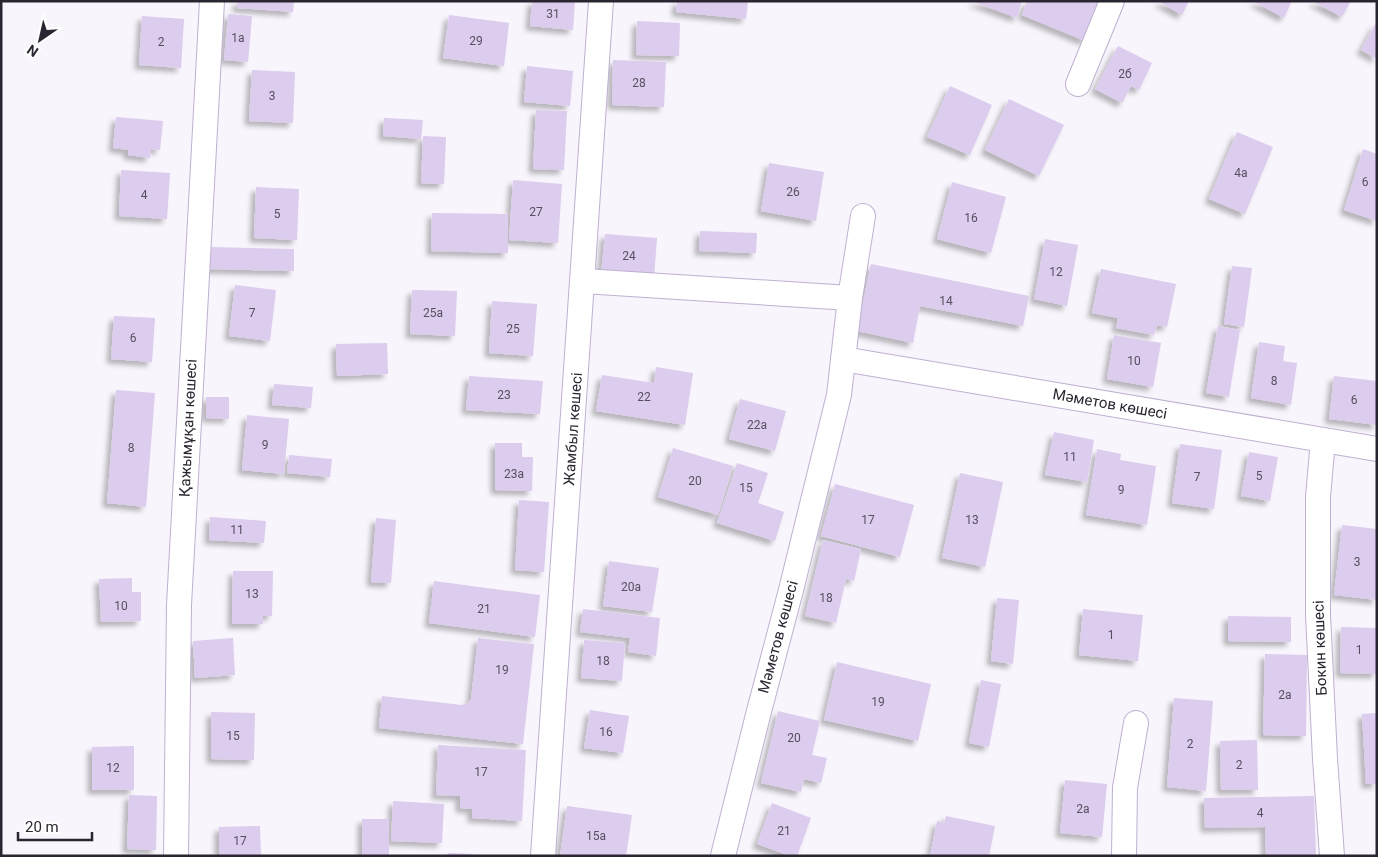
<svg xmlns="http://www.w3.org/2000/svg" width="1378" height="857" font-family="Roboto,sans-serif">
<defs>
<filter id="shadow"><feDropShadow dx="-4.5" dy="4.5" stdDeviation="2.5" flood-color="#0004"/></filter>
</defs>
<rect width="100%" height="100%" fill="#f8f5fc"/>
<!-- building -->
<g fill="#dccced" filter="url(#shadow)">
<path d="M 237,1 L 294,1 L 293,12 L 237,8 Z"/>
<path d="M 532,1 L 575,1 L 573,30 L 530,26 Z"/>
<path d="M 677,1 L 748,1 L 746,19 L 676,12 Z"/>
<path d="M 971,1 L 1022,1 L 1017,18 Z"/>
<path d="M 1027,1 L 1101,1 L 1085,41 L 1022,15 Z"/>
<path d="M 1158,1 L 1189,1 L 1182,15 Z"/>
<path d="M 1253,1 L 1292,1 L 1284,18 Z"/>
<path d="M 1312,1 L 1351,1 L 1342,17 Z"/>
<path d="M 228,14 L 252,16 L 248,62 L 224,60 Z"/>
<path d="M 449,15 L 509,23 L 504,66 L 443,58 Z"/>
<path d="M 142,16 L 184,19 L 181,68 L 139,65 Z"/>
<path d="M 637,21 L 680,23 L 679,56 L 636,55 Z"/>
<path d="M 1377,21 L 1377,59 L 1361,50 Z"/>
<path d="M 1118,46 L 1152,63 L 1139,90 L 1131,86 L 1122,103 L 1095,89 Z"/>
<path d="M 613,60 L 666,62 L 664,107 L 612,105 Z"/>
<path d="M 527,66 L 573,71 L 570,106 L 524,102 Z"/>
<path d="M 252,70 L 295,72 L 293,123 L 249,121 Z"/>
<path d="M 950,86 L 992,105 L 970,155 L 927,137 Z"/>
<path d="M 1009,99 L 1064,125 L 1039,176 L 985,150 Z"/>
<path d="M 536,110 L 567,111 L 564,170 L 533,169 Z"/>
<path d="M 116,117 L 163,121 L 160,150 L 151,149 L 150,158 L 128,155 L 128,150 L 113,148 Z"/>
<path d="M 384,118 L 423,120 L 421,139 L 383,136 Z"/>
<path d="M 1237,132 L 1273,147 L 1245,214 L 1209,199 Z"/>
<path d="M 423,136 L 446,137 L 444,184 L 421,183 Z"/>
<path d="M 1363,149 L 1377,154 L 1377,221 L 1344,210 Z"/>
<path d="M 769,163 L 824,172 L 816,221 L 761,211 Z"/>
<path d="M 121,170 L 170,173 L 167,219 L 119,216 Z"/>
<path d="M 513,180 L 562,184 L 558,243 L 509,240 Z"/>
<path d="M 952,182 L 1006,197 L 991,253 L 937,239 Z"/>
<path d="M 256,187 L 299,189 L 297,240 L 254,238 Z"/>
<path d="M 432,213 L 508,214 L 508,253 L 431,251 Z"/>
<path d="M 700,231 L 757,233 L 756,253 L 699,251 Z"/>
<path d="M 605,234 L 657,238 L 654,278 L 601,274 Z"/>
<path d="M 1045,239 L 1078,245 L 1067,306 L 1034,299 Z"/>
<path d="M 209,247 L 294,249 L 294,271 L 209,269 Z"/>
<path d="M 871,264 L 1029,296 L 1023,326 L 920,306 L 913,343 L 857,331 Z"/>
<path d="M 1232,266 L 1252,268 L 1244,327 L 1224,324 Z"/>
<path d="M 1101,269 L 1176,284 L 1167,327 L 1157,325 L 1154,335 L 1116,328 L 1118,318 L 1092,313 Z"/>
<path d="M 235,285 L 276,290 L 270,341 L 229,336 Z"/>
<path d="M 412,290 L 457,291 L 455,336 L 410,334 Z"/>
<path d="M 492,301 L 537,304 L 533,356 L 489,353 Z"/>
<path d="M 114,316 L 155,318 L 152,362 L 111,359 Z"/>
<path d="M 1218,326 L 1240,330 L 1229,397 L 1206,393 Z"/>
<path d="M 1114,335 L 1161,343 L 1153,387 L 1107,379 Z"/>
<path d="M 1259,342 L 1285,346 L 1283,361 L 1297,363 L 1291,405 L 1251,398 Z"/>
<path d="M 387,343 L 388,374 L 337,376 L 336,344 Z"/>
<path d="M 656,367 L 693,373 L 685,425 L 596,411 L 602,375 L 654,383 Z"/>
<path d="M 469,376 L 543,381 L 540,414 L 466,410 Z"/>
<path d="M 1334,376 L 1377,381 L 1377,425 L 1329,419 Z"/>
<path d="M 274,384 L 313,387 L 311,408 L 272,405 Z"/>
<path d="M 116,390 L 155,393 L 146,507 L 107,503 Z"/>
<path d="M 206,397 L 229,397 L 229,419 L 206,418 Z"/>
<path d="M 740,399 L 786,411 L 775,451 L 729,439 Z"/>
<path d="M 247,415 L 289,419 L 284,474 L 242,470 Z"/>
<path d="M 1054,432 L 1094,440 L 1087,482 L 1045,475 Z"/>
<path d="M 495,443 L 522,443 L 522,457 L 533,457 L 532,491 L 495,490 Z"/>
<path d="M 1180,444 L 1222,450 L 1214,509 L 1172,503 Z"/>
<path d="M 673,448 L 733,466 L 718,515 L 658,497 Z"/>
<path d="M 1097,449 L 1121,454 L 1120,460 L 1156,466 L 1147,525 L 1086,515 Z"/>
<path d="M 1249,452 L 1278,457 L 1270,501 L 1241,496 Z"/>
<path d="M 289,455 L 332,459 L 330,477 L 287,473 Z"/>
<path d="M 737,463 L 768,473 L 758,503 L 784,512 L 775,541 L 717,523 Z"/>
<path d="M 960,473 L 1003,482 L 985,567 L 942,558 Z"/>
<path d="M 835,484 L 914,505 L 900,557 L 821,536 Z"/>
<path d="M 519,500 L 549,502 L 544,572 L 515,570 Z"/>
<path d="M 210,517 L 266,521 L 264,543 L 209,540 Z"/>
<path d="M 376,518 L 396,520 L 391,583 L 371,582 Z"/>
<path d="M 1342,525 L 1377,529 L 1377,600 L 1334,595 Z"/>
<path d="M 823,540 L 861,549 L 854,581 L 846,579 L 836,623 L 805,616 Z"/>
<path d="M 609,561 L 659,568 L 652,612 L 603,606 Z"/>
<path d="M 233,571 L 273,571 L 272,616 L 263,616 L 263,624 L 232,624 Z"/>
<path d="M 132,578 L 132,592 L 141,592 L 141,621 L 101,622 L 99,579 Z"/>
<path d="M 434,581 L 540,595 L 535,637 L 429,623 Z"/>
<path d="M 997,598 L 1019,600 L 1013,664 L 991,661 Z"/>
<path d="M 583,609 L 660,618 L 656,656 L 628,652 L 630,638 L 580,632 Z"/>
<path d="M 1083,609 L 1143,615 L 1138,661 L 1079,655 Z"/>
<path d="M 1228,616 L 1291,617 L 1291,642 L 1228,641 Z"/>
<path d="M 1341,627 L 1377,628 L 1377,674 L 1340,673 Z"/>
<path d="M 233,638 L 235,675 L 195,678 L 193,641 Z"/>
<path d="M 478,638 L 534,644 L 523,744 L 379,728 L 382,696 L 462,705 L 468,703 L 471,699 Z"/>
<path d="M 584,640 L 625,643 L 622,681 L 581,678 Z"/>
<path d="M 1265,654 L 1307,655 L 1306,736 L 1263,735 Z"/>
<path d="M 837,662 L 931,684 L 918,741 L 824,720 Z"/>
<path d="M 981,680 L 1001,684 L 989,747 L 969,743 Z"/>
<path d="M 1174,698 L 1213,701 L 1206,791 L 1167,787 Z"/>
<path d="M 590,710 L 629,716 L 623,753 L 584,748 Z"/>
<path d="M 778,711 L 820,721 L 812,755 L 827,758 L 821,783 L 804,779 L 801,792 L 761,783 Z"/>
<path d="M 211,712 L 255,713 L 254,760 L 211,759 Z"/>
<path d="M 1377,713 L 1377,784 L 1366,784 L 1362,714 Z"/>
<path d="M 1257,740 L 1258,790 L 1221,790 L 1220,741 Z"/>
<path d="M 438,745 L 526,750 L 522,821 L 472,818 L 472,809 L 460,808 L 460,796 L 436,795 Z"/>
<path d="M 134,746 L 134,790 L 92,790 L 92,747 Z"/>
<path d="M 1065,780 L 1107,784 L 1102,837 L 1060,833 Z"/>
<path d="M 129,795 L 157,796 L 156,850 L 127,849 Z"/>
<path d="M 1314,796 L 1316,856 L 1266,856 L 1265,827 L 1205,828 L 1204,798 Z"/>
<path d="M 393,801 L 444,804 L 442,843 L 391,841 Z"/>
<path d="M 772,803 L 811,818 L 797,856 L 790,856 L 757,844 Z"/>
<path d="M 567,806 L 632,815 L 626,856 L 560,856 Z"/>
<path d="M 946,816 L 995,826 L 989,856 L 930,856 L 937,821 L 944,823 Z"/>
<rect x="362" y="819" width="27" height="37"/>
<path d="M 260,826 L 261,856 L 219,856 L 219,827 Z"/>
<path d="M 448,853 L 473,854 L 473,856 L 447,856 Z"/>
</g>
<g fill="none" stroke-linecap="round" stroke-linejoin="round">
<defs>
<g id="street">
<path d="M 1078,84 L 1112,1"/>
<path d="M 583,281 L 850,298"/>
<path d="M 843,359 L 1377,449"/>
<path d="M 1323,440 L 1318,497 L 1318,615 L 1325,759 L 1332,856"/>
<path d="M 176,856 L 179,605 L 212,1"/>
<path d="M 543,856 L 601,1"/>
<path d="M 723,856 L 758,715 L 791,590 L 839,395 L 850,298 L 863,216"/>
<path d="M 1124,856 L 1125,788 L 1136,723"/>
</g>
</defs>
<!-- street casing -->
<use href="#street" stroke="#bfb1d0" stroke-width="26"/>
<!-- street -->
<use href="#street" stroke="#fff" stroke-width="24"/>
</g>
<g text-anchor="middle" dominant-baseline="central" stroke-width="4" stroke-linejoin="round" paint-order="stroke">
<!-- number labels -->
<g font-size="12" fill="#574f60">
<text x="553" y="14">31</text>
<text x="238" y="38">1а</text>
<text x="476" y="41">29</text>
<text x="161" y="42">2</text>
<text x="1125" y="74">2б</text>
<text x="639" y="83">28</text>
<text x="272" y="96">3</text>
<text x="1241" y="173">4а</text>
<text x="1365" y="182">6</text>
<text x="793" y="192">26</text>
<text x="144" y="195">4</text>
<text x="536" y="212">27</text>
<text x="277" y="214">5</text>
<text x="971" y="218">16</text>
<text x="629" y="256">24</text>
<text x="1056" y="272">12</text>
<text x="946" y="301">14</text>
<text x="252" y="313">7</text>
<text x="433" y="313">25а</text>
<text x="513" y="329">25</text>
<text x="133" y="338">6</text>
<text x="1134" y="361">10</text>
<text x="1274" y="381">8</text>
<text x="504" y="395">23</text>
<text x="644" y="397">22</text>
<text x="1354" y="400">6</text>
<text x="757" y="425">22а</text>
<text x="265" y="445">9</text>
<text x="131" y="448">8</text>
<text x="1070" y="457">11</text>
<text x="514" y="474">23а</text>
<text x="1259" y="476">5</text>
<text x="1197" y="477">7</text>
<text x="695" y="481">20</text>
<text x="746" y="488">15</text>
<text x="1121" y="490">9</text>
<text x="868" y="520">17</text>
<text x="972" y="520">13</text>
<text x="237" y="530">11</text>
<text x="1357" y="562">3</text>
<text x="631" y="587">20а</text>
<text x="252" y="594">13</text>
<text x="826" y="598">18</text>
<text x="121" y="606">10</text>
<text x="484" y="609">21</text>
<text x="1111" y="635">1</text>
<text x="1359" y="650">1</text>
<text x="603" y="661">18</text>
<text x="502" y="670">19</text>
<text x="1285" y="695">2а</text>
<text x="878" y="702">19</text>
<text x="606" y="732">16</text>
<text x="233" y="736">15</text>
<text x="794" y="738">20</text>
<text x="1190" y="744">2</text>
<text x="1239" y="765">2</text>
<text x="113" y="768">12</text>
<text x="481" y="772">17</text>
<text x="1083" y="809">2а</text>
<text x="1260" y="813">4</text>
<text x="784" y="831">21</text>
<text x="596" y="836">15а</text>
<text x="240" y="841">17</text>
</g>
<!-- street labels -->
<g font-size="15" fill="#2b2531" stroke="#fff">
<text transform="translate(1110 404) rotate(10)">Мәметов көшесі</text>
<text transform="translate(188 428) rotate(-87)">Қажымұқан көшесі</text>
<text transform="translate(573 429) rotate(-86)">Жамбыл көшесі</text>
<text transform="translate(778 637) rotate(-75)">Мәметов көшесі</text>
<text transform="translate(1320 648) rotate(-92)">Бокин көшесі</text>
</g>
</g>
<!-- border -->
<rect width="1378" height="857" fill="none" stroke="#2b2531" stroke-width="5"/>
<!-- north arrow -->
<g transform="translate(40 40) rotate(214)" stroke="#ffffff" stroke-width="4" paint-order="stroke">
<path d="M0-4L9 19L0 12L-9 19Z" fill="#2b2531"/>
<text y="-8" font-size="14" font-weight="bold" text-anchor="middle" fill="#2b2531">N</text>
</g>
<!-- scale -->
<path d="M18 832v8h74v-8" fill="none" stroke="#2b2531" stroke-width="2.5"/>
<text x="25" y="832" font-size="15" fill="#2b2531" stroke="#ffffff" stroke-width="4" paint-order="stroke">20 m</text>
</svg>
